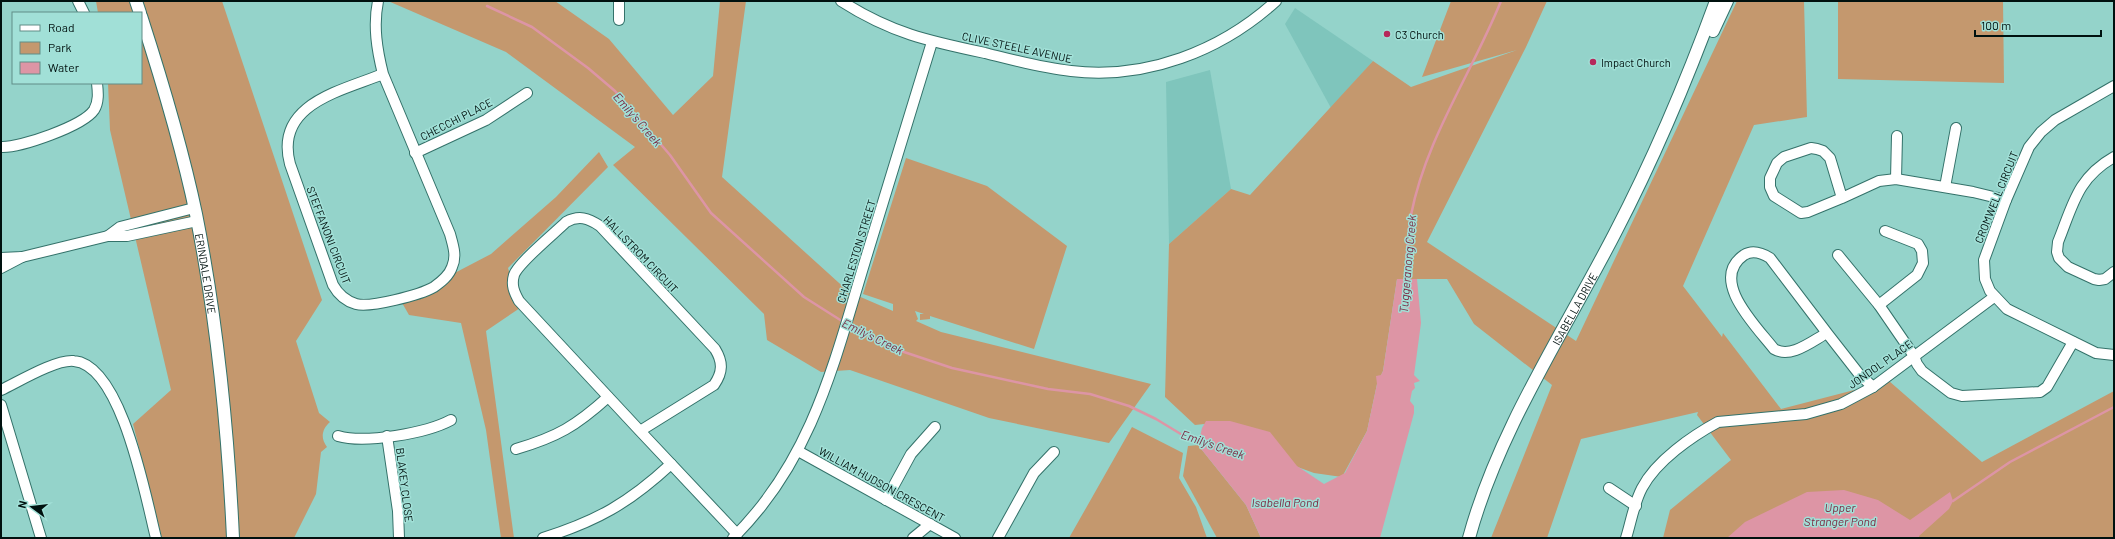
<svg xmlns="http://www.w3.org/2000/svg" width="2115" height="539" font-family="Barlow,sans-serif">
<rect width="100%" height="100%" fill="#94d3ca"/>
<!-- built -->
<g fill="#7fc5bc">
<path d="M 1295,8 L 1373,61 L 1331,108 L 1285,24 Z"/>
<path d="M 1210,70 L 1231,189 L 1169,244 L 1166,82 Z"/>
</g>
<!-- green -->
<g fill="#c4986e">
<path d="M 96,1 L 222,1 L 322,300 L 296,341 L 319,413 L 330,422 C 322,429 320,438 327,447 L 321,452 L 316,494 L 294,538 L 162,538 L 133,424 L 171,390 L 110,130 L 108,83 L 141,83 L 141,13 L 98,13 Z"/>
<path d="M 388,1 L 555,1 L 609,39 L 673,115 L 713,76 L 720,1 L 746,1 L 722,177 L 849,292 L 893,311 L 893,304 L 863,294 L 906,158 L 987,186 L 1067,246 L 1034,349 L 930,316 L 930,319 L 920,320 L 920,314 L 924,314 L 915,311 L 918,319 L 916,321 L 941,332 L 1151,384 L 1109,443 L 989,418 L 850,370 L 821,372 L 767,340 L 764,314 L 613,165 L 635,147 L 506,52 Z"/>
<path d="M 1451,1 L 1547,1 L 1526,47 L 1427,242 L 1576,341 L 1737,1 L 1804,1 L 1807,117 L 1754,125 L 1683,286 L 1722,337 L 1723,333 L 1781,409 L 1889,381 L 1982,462 L 2114,391 L 2114,538 L 1663,538 L 1670,510 L 1731,460 L 1697,415 L 1698,412 L 1581,439 L 1547,538 L 1491,538 L 1552,385 L 1474,324 L 1447,279 L 1397,279 L 1383,371 L 1377,384 L 1367,431 L 1342,477 L 1314,473 L 1273,458 L 1214,423 L 1195,425 L 1165,397 L 1169,244 L 1231,189 L 1250,195 L 1373,61 L 1411,87 L 1517,50 L 1422,77 Z"/>
<path d="M 1838,1 L 2003,1 L 2004,83 L 1838,79 Z"/>
<path d="M 599,152 L 608,167 L 508,268 L 520,308 L 486,331 L 514,538 L 501,538 L 486,430 L 461,323 L 409,315 L 401,301 L 491,254 L 556,197 Z"/>
<path d="M 1132,427 L 1183,453 L 1179,478 L 1196,507 L 1207,538 L 1069,538 Z"/>
<path d="M 1198,445 L 1246,505 L 1261,538 L 1217,538 L 1183,476 L 1188,446 Z"/>
</g>
<!-- water -->
<g fill="#dd95a5">
<path d="M 1397,279 L 1417,279 L 1421,323 L 1414,375 L 1420,381 L 1414,383 L 1415,388 L 1412,391 L 1410,401 L 1414,406 L 1414,413 L 1380,538 L 1261,538 L 1246,505 L 1198,445 L 1202,428 L 1206,421 L 1230,421 L 1270,432 L 1297,466 L 1324,484 L 1345,473 L 1367,431 L 1377,384 L 1376,376 L 1381,375 L 1383,371 Z"/>
<path d="M 1844,490 L 1878,500 L 1910,520 L 1950,492 L 1953,501 L 1949,509 L 1919,536 L 1919,538 L 1727,538 L 1745,522 L 1807,492 Z"/>
</g>
<g fill="none" stroke-linecap="round" stroke-linejoin="round">
<!-- stream -->
<g stroke="#dd95a5" stroke-width="2.5">
<path d="M 487,6 L 532,27 L 588,68 L 615,91 L 670,155 L 711,213 L 804,297 L 845,323"/>
<path d="M 1405,282 C 1407,260 1407,236 1411,215 C 1426,138 1472,73 1501,1"/>
<path d="M 849,325 L 889,347 L 952,368 L 1048,389 L 1090,394 L 1129,406 L 1156,419 L 1189,439 L 1202,443"/>
<path d="M 1953,501 L 2010,462 L 2114,407"/>
</g>
<defs>
<g id="minor">
<path d="M 78,1 L 84,13"/>
<path d="M 378,1 C 373,26 377,50 383,74 L 450,234 C 453,245 457,256 452,267 C 449,276 441,282 434,287 C 420,295 370,308 356,304 C 346,301 338,294 333,285 L 290,164 C 274,104 341,91 383,74"/>
<path d="M 619,1 L 619,20"/>
<path d="M 841,1 C 891,33 928,41 985,53 C 1013,60 1042,68 1071,71 C 1146,80 1221,51 1276,1"/>
<path d="M 2114,86 L 2055,120 L 2041,132 L 2029,147 L 2006,200 L 1984,260 L 1985,279 L 1990,291 L 2007,309 L 2096,353 L 2114,355"/>
<path d="M 1,147 C 20,148 83,126 94,110 C 99,102 98,92 97,83"/>
<path d="M 415,153 L 486,120 L 527,93"/>
<path d="M 2114,157 C 2077,178 2073,205 2058,242 L 2057,252 L 2059,258 L 2068,267 L 2094,279 L 2099,280 L 2105,279 L 2114,272"/>
<path d="M 1896,179 L 1897,136"/>
<path d="M 1945,187 L 1956,128"/>
<path d="M 1842,198 L 1808,212 L 1801,213 L 1774,196 L 1770,187 L 1770,178 L 1777,163 L 1784,157 L 1811,148 L 1817,149 L 1823,151 L 1830,158 L 1842,198 L 1879,181 L 1896,179 L 1973,192 L 2006,200"/>
<path d="M 108,236 L 120,227 L 194,208"/>
<path d="M 1838,255 L 1879,305 L 1914,356 L 1917,364 L 1922,371 L 1951,393 L 1962,396 L 2040,392 L 2047,387 L 2073,342"/>
<path d="M 1,258 L 22,257 L 108,236 L 127,236 L 197,221"/>
<path d="M 1,268 L 22,257"/>
<path d="M 1879,305 L 1917,275 L 1923,263 L 1922,251 L 1918,244 L 1885,231"/>
<path d="M 1827,333 L 1770,258 C 1762,253 1752,250 1744,255 C 1708,280 1757,327 1774,349 C 1791,359 1812,341 1827,333 L 1859,374 L 1873,387"/>
<path d="M 1,390 C 18,382 56,359 74,361 C 122,365 146,499 156,538"/>
<path d="M 1,405 L 41,538"/>
<path d="M 640,431 L 519,301 C 514,292 511,285 514,275 C 518,263 556,232 566,222 C 579,215 588,218 600,226 L 715,349 C 723,362 723,372 714,385 L 640,431 L 737,534"/>
<path d="M 338,436 C 365,444 427,433 451,420"/>
<path d="M 387,436 L 398,511 L 399,538"/>
<path d="M 516,449 C 557,437 576,426 608,397"/>
<path d="M 798,451 L 955,538"/>
<path d="M 1609,488 L 1636,506"/>
<path d="M 886,500 L 911,454 L 935,427"/>
<path d="M 543,538 C 597,521 629,503 671,464"/>
<path d="M 733,538 C 812,460 834,363 865,261 C 887,188 910,115 932,42"/>
<path d="M 913,538 L 930,524"/>
<path d="M 998,538 L 1034,473 L 1054,452"/>
<path d="M 1626,538 C 1631,522 1634,503 1642,488 C 1656,461 1692,436 1718,422 L 1806,414 L 1841,404 L 1873,387 L 1994,297"/>
</g>
<g id="major">
<path d="M 136,1 L 140,13"/>
<path id="s1" d="M 141,16 C 162,81 182,147 196,214 C 217,320 228,430 233,538"/>
<path d="M 1713,31 L 1727,1"/>
<path id="s2" d="M 1469,538 C 1498,431 1564,332 1615,233 C 1654,158 1687,80 1716,1"/>
</g>
</defs>
<!-- minor casing -->
<use href="#minor" stroke="#34726a" stroke-width="12"/>
<!-- major casing -->
<use href="#major" stroke="#34726a" stroke-width="14"/>
<!-- minor -->
<use href="#minor" stroke="#fff" stroke-width="10"/>
<!-- major -->
<use href="#major" stroke="#fff" stroke-width="12"/>
</g>
<!-- markers -->
<g fill="#b6285b" stroke="#a1e0d7" stroke-width="1.5">
<circle cx="1387" cy="34" r="4"/>
<circle cx="1593" cy="62" r="4"/>
</g>
<g text-anchor="middle" dominant-baseline="central" stroke-width="3" stroke-linejoin="round" paint-order="stroke">
<!-- poi labels -->
<g font-size="11" fill="#00110f" stroke="#a1e0d7" text-anchor="start">
<text x="1395" y="34">C3 Church</text>
<text x="1601" y="62">Impact Church</text>
</g>
<!-- street labels -->
<g font-size="11" fill="#00110f" stroke="#a1e0d7">
<text transform="translate(1017 47) rotate(12)">CLIVE STEELE AVENUE</text>
<text transform="translate(456 119) rotate(-27)">CHECCHI PLACE</text>
<text transform="translate(1996 197) rotate(-68)">CROMWELL CIRCUIT</text>
<text transform="translate(329 235) rotate(69)">STEFFANONI CIRCUIT</text>
<text transform="translate(856 251) rotate(-73)">CHARLESTON STREET</text>
<text transform="translate(641 254) rotate(46)">HALLSTROM CIRCUIT</text>
<text stroke="none"><textPath href="#s1" startOffset="266">ERINDALE DRIVE</textPath></text>
<text stroke="none"><textPath href="#s2" startOffset="253">ISABELLA DRIVE</textPath></text>
<text transform="translate(1880 364) rotate(-35)">JONDOL PLACE</text>
<text transform="translate(882 484) rotate(29)">WILLIAM HUDSON CRESCENT</text>
<text transform="translate(405 485) rotate(83)">BLAKEY CLOSE</text>
</g>
<!-- water labels -->
<g font-size="12" font-style="italic" fill="#7c2842" stroke="#a1e0d7">
<text transform="translate(638 119) rotate(49)">Emily's Creek</text>
<text transform="translate(1407 264) rotate(-85)">Tuggeranong Creek</text>
<text transform="translate(873 336) rotate(26)">Emily's Creek</text>
<text transform="translate(1213 444) rotate(19)">Emily's Creek</text>
<text x="1285" y="502">Isabella Pond</text>
<text x="1840" y="507">Upper<tspan x="1840" dy="14">Stranger Pond</tspan></text>
</g>
</g>
<!-- border -->
<rect width="2115" height="539" fill="none" stroke="#00110f" stroke-width="4"/>
<!-- legend -->
<rect x="12" y="12" width="130" height="72" fill="#a1e0d7" stroke="#618d87"/>
<rect x="20" y="25" width="20" height="6" fill="#ffffff" stroke="#618d87"/>
<text x="48" y="32" font-size="12" fill="#00110f">Road</text>
<rect x="20" y="42" width="20" height="12" fill="#c4986e" stroke="#618d87"/>
<text x="48" y="52" font-size="12" fill="#00110f">Park</text>
<rect x="20" y="62" width="20" height="12" fill="#dd95a5" stroke="#618d87"/>
<text x="48" y="72" font-size="12" fill="#00110f">Water</text>
<!-- north arrow -->
<g transform="translate(32 507) rotate(285)" stroke="#a1e0d7" stroke-width="3" paint-order="stroke">
<path d="M0-3L7 15L0 10L-7 15Z" fill="#00110f"/>
<text y="-6" font-size="11" font-weight="bold" text-anchor="middle" fill="#00110f">N</text>
</g>
<!-- scale -->
<path d="M1975 30v6h126v-6" fill="none" stroke="#00110f" stroke-width="2"/>
<text x="1981" y="30" font-size="12" fill="#00110f" stroke="#a1e0d7" stroke-width="3" paint-order="stroke">100 m</text>
</svg>
